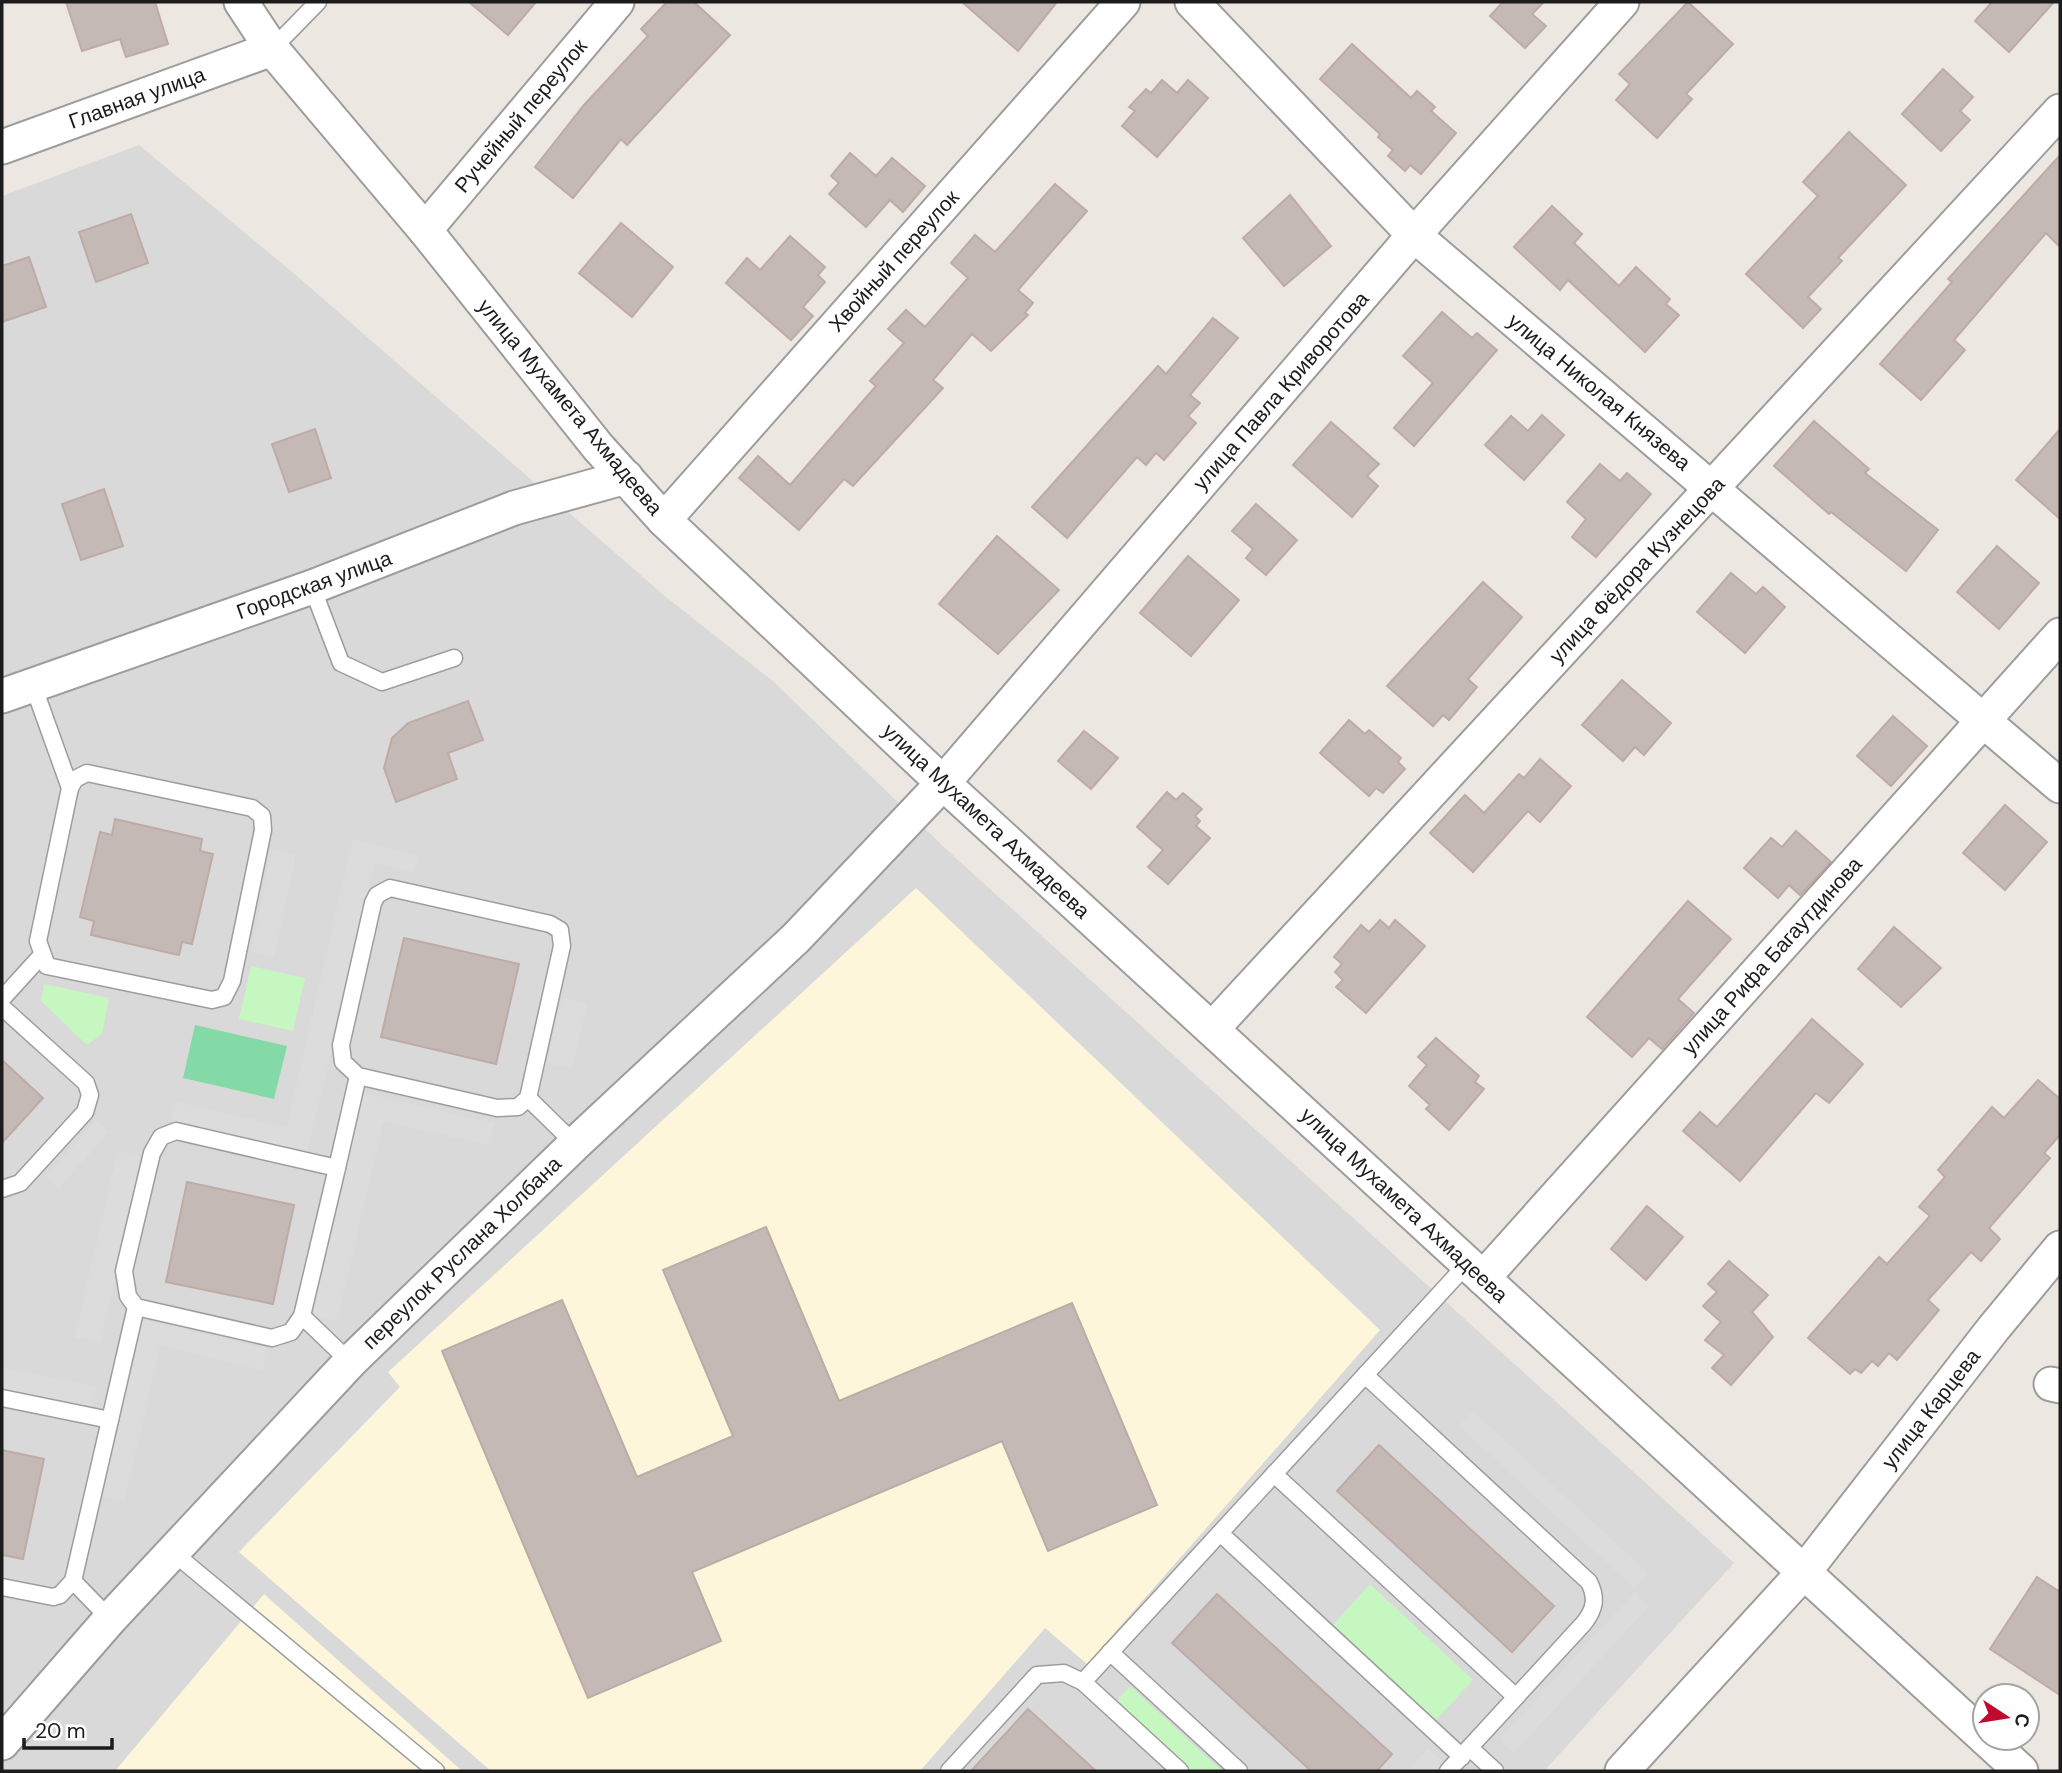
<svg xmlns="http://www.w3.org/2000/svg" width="2062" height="1773" font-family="'DM Sans',sans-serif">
<rect width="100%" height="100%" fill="#ede7e2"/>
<!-- residential -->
<path fill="#dad9da" d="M 139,145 L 297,276 L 666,597 L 774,682 L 946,849 L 1734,1563 L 1544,1771 L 2,1771 L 2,196 Z"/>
<!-- education -->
<g fill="#fdf6db">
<path d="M 916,888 L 1380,1330 L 1087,1664 L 1045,1628 L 920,1771 L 491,1771 L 239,1552 L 400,1387 L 388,1372 Z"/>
<path d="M 264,1594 L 462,1771 L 115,1771 Z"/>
</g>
<!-- park -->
<g fill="#c7f7c0">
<path d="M 251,966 L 305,978 L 293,1031 L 239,1019 Z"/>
<path d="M 44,984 L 109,998 L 102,1034 L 87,1045 L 41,1001 Z"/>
<path d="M 1370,1584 L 1473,1680 L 1436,1720 L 1333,1625 Z"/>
<path d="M 1130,1686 L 1222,1771 L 1186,1771 L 1113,1705 Z"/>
</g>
<!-- pitch -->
<path fill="#83daa6" d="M 195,1025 L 287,1046 L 274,1099 L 183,1078 Z"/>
<!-- parking -->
<g fill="#dcdcdc">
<path d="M 353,839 L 419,855 L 414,872 L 374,863 L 307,1153 L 171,1121 L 176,1102 L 287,1127 Z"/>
<path d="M 272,849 L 296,854 L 274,957 L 251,952 Z"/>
<path d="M 562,998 L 587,1003 L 572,1069 L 547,1063 Z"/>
<path d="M 364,1093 L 494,1123 L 489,1145 L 383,1122 L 337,1321 L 312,1315 Z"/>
<path d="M 96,1120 L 109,1132 L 59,1188 L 46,1176 Z"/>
<path d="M 118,1151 L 143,1157 L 100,1343 L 75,1337 Z"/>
<path d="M 140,1319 L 268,1349 L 263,1370 L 160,1346 L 124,1502 L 99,1496 Z"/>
<path d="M 2,1367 L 97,1386 L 92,1411 L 2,1393 Z"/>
<path d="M 1473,1411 L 1648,1573 L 1634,1588 L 1459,1426 Z"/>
<path d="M 1635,1592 L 1649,1606 L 1514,1753 L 1499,1739 Z"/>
<path d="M 1428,1748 L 1444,1762 L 1435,1771 L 1407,1771 Z"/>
</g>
<!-- building -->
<g fill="#c5b9b6" stroke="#beaba5" stroke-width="2">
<path d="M 66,2 L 155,2 L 168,44 L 126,57 L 120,39 L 82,51 Z"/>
<path d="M 469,2 L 536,2 L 508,35 Z"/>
<path d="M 667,2 L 694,2 L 730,35 L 627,145 L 621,139 L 573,198 L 535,167 L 584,105 L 648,36 L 641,29 Z"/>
<path d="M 962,2 L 1057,2 L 1018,51 Z"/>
<path d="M 1503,2 L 1544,2 L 1532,14 L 1546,26 L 1525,48 L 1490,16 Z"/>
<path d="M 1688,2 L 1733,44 L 1686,94 L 1692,99 L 1657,138 L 1616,100 L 1630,84 L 1619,74 Z"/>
<path d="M 1992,2 L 2054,2 L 2009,52 L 1975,21 Z"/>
<path d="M 1352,44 L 1411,98 L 1417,91 L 1435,107 L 1431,111 L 1456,133 L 1421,174 L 1410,165 L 1405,171 L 1388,156 L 1393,150 L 1378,137 L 1380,134 L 1320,79 Z"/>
<path d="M 1943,69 L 1973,97 L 1960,111 L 1970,120 L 1941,151 L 1902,114 Z"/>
<path d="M 1162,80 L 1177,93 L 1188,80 L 1208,98 L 1157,157 L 1122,126 L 1135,111 L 1129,107 L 1146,89 L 1151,93 Z"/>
<path d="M 1849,132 L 1906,185 L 1838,258 L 1842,261 L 1808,297 L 1821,309 L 1803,328 L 1746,274 L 1818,196 L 1803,182 Z"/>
<path d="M 850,153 L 876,176 L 892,158 L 925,186 L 903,212 L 890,200 L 866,227 L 829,194 L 839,183 L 831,176 Z"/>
<path d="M 2060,155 L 2060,247 L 2046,233 L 1954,340 L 1965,350 L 1921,400 L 1880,364 L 1952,282 L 1948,279 Z"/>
<path d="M 1055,184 L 1087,211 L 1018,290 L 1033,303 L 1025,313 L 1028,315 L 991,351 L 972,334 L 933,380 L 943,388 L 853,486 L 844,479 L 799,530 L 739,478 L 758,456 L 790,485 L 876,386 L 870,381 L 904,343 L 888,329 L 906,310 L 925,327 L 968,278 L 951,263 L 975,235 L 995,252 Z"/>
<path d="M 1290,195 L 1331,246 L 1284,286 L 1243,238 Z"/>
<path d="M 1552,206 L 1582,234 L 1574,243 L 1619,286 L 1636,267 L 1670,299 L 1666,304 L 1679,315 L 1645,352 L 1568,280 L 1560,290 L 1514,247 Z"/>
<path d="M 131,214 L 148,263 L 96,282 L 79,232 Z"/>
<path d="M 621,223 L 673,267 L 632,317 L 579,273 Z"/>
<path d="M 790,236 L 825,267 L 818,275 L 825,282 L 803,307 L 813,316 L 791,340 L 726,283 L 747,258 L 760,270 Z"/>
<path d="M 29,257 L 46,307 L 2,322 L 2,266 Z"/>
<path d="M 1442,312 L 1472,338 L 1477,333 L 1497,350 L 1414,446 L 1394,428 L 1433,383 L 1403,356 Z"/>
<path d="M 1213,318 L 1238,338 L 1190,395 L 1200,403 L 1188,416 L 1196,423 L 1164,460 L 1156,453 L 1146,465 L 1137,457 L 1067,538 L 1032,507 L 1158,366 L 1166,374 Z"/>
<path d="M 1542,415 L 1564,435 L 1524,480 L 1485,445 L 1511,416 L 1528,431 Z"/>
<path d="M 1814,421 L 1869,469 L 1865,473 L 1938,530 L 1906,571 L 1831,512 L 1829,514 L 1774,466 Z"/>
<path d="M 1331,422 L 1379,464 L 1367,476 L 1378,486 L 1352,517 L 1293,465 Z"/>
<path d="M 315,429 L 331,478 L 289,492 L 272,444 Z"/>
<path d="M 2060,429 L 2060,519 L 2016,480 Z"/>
<path d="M 1600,464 L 1620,481 L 1627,473 L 1651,494 L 1596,557 L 1572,537 L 1586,519 L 1567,502 Z"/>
<path d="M 104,489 L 123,546 L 81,560 L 62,504 Z"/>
<path d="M 1256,504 L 1297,540 L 1266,575 L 1246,558 L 1253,549 L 1232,531 Z"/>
<path d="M 997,536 L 1059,590 L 998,654 L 939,604 Z"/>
<path d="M 1997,546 L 2039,583 L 1999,629 L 1957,592 Z"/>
<path d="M 1188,556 L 1239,600 L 1191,656 L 1140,613 Z"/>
<path d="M 1731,573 L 1756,594 L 1763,587 L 1785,607 L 1745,653 L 1697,612 Z"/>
<path d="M 1483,582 L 1522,617 L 1468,679 L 1477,687 L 1449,720 L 1443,715 L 1433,726 L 1387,686 Z"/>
<path d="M 1622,680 L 1671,723 L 1644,755 L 1635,747 L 1623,761 L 1582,725 Z"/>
<path d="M 468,701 L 483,740 L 448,753 L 457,779 L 396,802 L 384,768 L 392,738 L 408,723 Z"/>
<path d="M 1893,716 L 1927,746 L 1891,786 L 1857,756 Z"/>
<path d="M 1349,720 L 1365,734 L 1369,730 L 1401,758 L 1398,762 L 1405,769 L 1383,793 L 1376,788 L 1369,796 L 1320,753 Z"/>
<path d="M 1084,731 L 1118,758 L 1091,789 L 1058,761 Z"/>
<path d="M 1540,759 L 1571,786 L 1540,822 L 1528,811 L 1473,872 L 1430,833 L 1465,795 L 1484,813 L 1519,774 L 1524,778 Z"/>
<path d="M 1167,792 L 1176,800 L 1183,793 L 1202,809 L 1195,816 L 1200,821 L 1196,826 L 1210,838 L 1168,884 L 1148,867 L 1163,850 L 1137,827 Z"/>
<path d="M 2005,805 L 2047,842 L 2005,890 L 1963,853 Z"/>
<path d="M 115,819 L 202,839 L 200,851 L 213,854 L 192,944 L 182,942 L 179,955 L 91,935 L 94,921 L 80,917 L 100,832 L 112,835 Z"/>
<path d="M 1796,831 L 1831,862 L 1800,895 L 1789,885 L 1778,898 L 1744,868 L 1771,838 L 1782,847 Z"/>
<path d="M 1688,901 L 1731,939 L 1678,999 L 1694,1013 L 1662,1049 L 1649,1038 L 1632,1057 L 1587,1017 Z"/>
<path d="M 1380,920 L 1389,928 L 1395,920 L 1425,946 L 1366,1013 L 1336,987 L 1343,980 L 1335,972 L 1342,964 L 1334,957 L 1361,925 L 1369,932 Z"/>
<path d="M 1894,927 L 1941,968 L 1901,1007 L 1858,969 Z"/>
<path d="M 404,938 L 519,964 L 496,1064 L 381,1037 Z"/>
<path d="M 1812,1019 L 1863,1064 L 1829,1103 L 1816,1093 L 1740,1181 L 1683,1131 L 1700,1112 L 1717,1127 Z"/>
<path d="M 1436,1038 L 1479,1076 L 1475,1082 L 1484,1089 L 1449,1130 L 1426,1109 L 1430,1105 L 1409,1086 L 1427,1065 L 1418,1057 Z"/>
<path d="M 2,1060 L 43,1098 L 2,1143 Z"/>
<path d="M 2038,1080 L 2060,1099 L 2060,1135 L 2044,1153 L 2050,1158 L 1989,1228 L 2000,1239 L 1981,1261 L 1971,1252 L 1928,1300 L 1939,1310 L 1897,1360 L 1889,1353 L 1878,1366 L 1872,1361 L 1861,1373 L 1855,1369 L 1850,1374 L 1808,1338 L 1879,1257 L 1887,1264 L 1930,1216 L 1919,1207 L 1945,1177 L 1938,1170 L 1992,1107 L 2004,1118 Z"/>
<path d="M 187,1182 L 294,1205 L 273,1304 L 166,1282 Z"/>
<path d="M 1647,1206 L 1683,1237 L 1646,1280 L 1611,1249 Z"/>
<path d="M 766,1227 L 839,1401 L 1072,1303 L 1157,1505 L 1048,1551 L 1002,1441 L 692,1572 L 721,1641 L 588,1698 L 442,1351 L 562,1300 L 637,1477 L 733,1436 L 663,1270 Z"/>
<path d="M 1729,1261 L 1768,1295 L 1752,1312 L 1773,1337 L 1731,1385 L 1712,1368 L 1724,1355 L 1705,1340 L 1721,1322 L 1703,1306 L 1717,1292 L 1708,1284 Z"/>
<path d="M 1379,1445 L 1554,1606 L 1512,1652 L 1337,1491 Z"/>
<path d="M 2,1450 L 44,1459 L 23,1559 L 2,1555 Z"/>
<path d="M 2037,1577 L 2060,1592 L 2060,1695 L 1990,1649 Z"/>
<path d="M 1217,1594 L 1392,1754 L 1377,1771 L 1311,1771 L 1172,1643 Z"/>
<path d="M 1028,1709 L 1096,1771 L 971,1771 Z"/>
</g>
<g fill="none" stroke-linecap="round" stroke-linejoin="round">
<defs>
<g id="service">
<path d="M 272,49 L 318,2"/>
<path d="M 312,587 L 341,663 L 382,682 L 454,658"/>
<path d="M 33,685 L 70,788"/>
<path d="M 87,773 L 252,808 L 262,816 L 263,830 L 232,981 L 224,997 L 212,1000 L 47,966 L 38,941 L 70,788 L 75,779 Z"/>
<path d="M 390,888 L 550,924 L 560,930 L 562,946 L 528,1098 L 518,1107 L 497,1108 L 358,1076 L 343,1062 L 341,1045 L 373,903 L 377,895 Z"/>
<path d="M 2,999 L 41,956"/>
<path d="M 2,1007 L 86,1083 L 90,1095 L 85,1112 L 20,1183 L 2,1189"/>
<path d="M 528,1098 L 575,1144"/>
<path d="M 176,1131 L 337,1168 L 302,1316 L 291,1332 L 272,1338 L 136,1307 L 128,1296 L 124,1271 L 152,1153 L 161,1137 Z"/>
<path d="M 337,1168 L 358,1076"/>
<path d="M 302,1316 L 350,1362"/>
<path d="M 1365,1375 L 1589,1582 C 1597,1598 1595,1609 1584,1623 L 1448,1771"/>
<path d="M 2,1398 L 110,1420"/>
<path d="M 1274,1474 L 1516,1697"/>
<path d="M 1220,1533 L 1462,1757"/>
<path d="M 175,1554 L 436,1771"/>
<path d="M 73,1581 L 110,1619"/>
<path d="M 2,1587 L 53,1597 L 60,1595 L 73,1581 L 136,1307"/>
<path d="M 1110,1652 L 1239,1771"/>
<path d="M 1083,1682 L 1468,1263"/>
<path d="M 1470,1748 L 1495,1771"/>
<path d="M 949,1771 L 1037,1675 L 1064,1673 L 1083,1682 L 1180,1771"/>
</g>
<g id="minor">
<path d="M 241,2 L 272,49 L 425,230 L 598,447 L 664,520 L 943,783 L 2021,1771"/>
<path d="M 1192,2 L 1414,235 L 2060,786"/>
<path d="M 2,147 L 272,49"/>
<path d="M 425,230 L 617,2"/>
<path d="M 664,520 L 1123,2"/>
<path d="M 2,696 L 312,587 L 514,508 L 626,477"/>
<path d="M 1212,1029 L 2060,111"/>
<path d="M 1483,1278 L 2060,635"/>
<path d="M 2051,1384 L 2060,1386"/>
<path d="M 2,1743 L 110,1619 L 350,1362 L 575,1144 L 796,938 L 943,783 L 1414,235 L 1622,2"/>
<path d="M 1622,1771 L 1804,1572 L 1993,1329 L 2060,1248"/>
</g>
</defs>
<!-- service casing -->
<use href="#service" stroke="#9d9d9d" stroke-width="19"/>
<!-- minor casing -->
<use href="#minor" stroke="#9d9d9d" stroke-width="37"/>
<!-- service -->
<use href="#service" stroke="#fff" stroke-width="16"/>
<!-- minor -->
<use href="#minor" stroke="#fff" stroke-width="33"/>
</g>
<g text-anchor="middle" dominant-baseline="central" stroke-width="5" stroke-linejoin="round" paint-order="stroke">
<!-- street labels -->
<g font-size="21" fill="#1c1c1c" stroke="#fff">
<text transform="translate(137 98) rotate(-20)">Главная улица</text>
<text transform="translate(521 116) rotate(-50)">Ручейный переулок</text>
<text transform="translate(894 261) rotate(-48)">Хвойный переулок</text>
<text transform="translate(1281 391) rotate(-49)">улица Павла Криворотова</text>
<text transform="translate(1599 392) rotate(40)">улица Николая Князева</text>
<text transform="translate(570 407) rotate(50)">улица Мухамета Ахмадеева</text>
<text transform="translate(1637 570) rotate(-47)">улица Фёдора Кузнецова</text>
<text transform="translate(314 585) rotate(-20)">Городская улица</text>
<text transform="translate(986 821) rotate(43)">улица Мухамета Ахмадеева</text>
<text transform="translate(1772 956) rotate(-48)">улица Рифа Багаутдинова</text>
<text transform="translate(1404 1205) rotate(43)">улица Мухамета Ахмадеева</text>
<text transform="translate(462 1253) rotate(-44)">переулок Руслана Холбана</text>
<text transform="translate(1931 1409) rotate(-52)">улица Карцева</text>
</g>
</g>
<!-- border -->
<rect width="2062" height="1773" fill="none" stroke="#1c1c1c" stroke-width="7"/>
<!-- north arrow -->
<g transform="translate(2006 1717) rotate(102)"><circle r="33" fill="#ffffff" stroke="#a4a4a4" stroke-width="2"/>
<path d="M0-5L12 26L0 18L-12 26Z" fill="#c1082e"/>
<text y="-10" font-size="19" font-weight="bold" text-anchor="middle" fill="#1c1c1c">С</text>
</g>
<!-- scale -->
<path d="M24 1738v10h88v-10" fill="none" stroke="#1c1c1c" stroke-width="3.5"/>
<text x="35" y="1738" font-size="21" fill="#1c1c1c" stroke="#ffffff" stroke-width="5" paint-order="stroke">20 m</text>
</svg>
